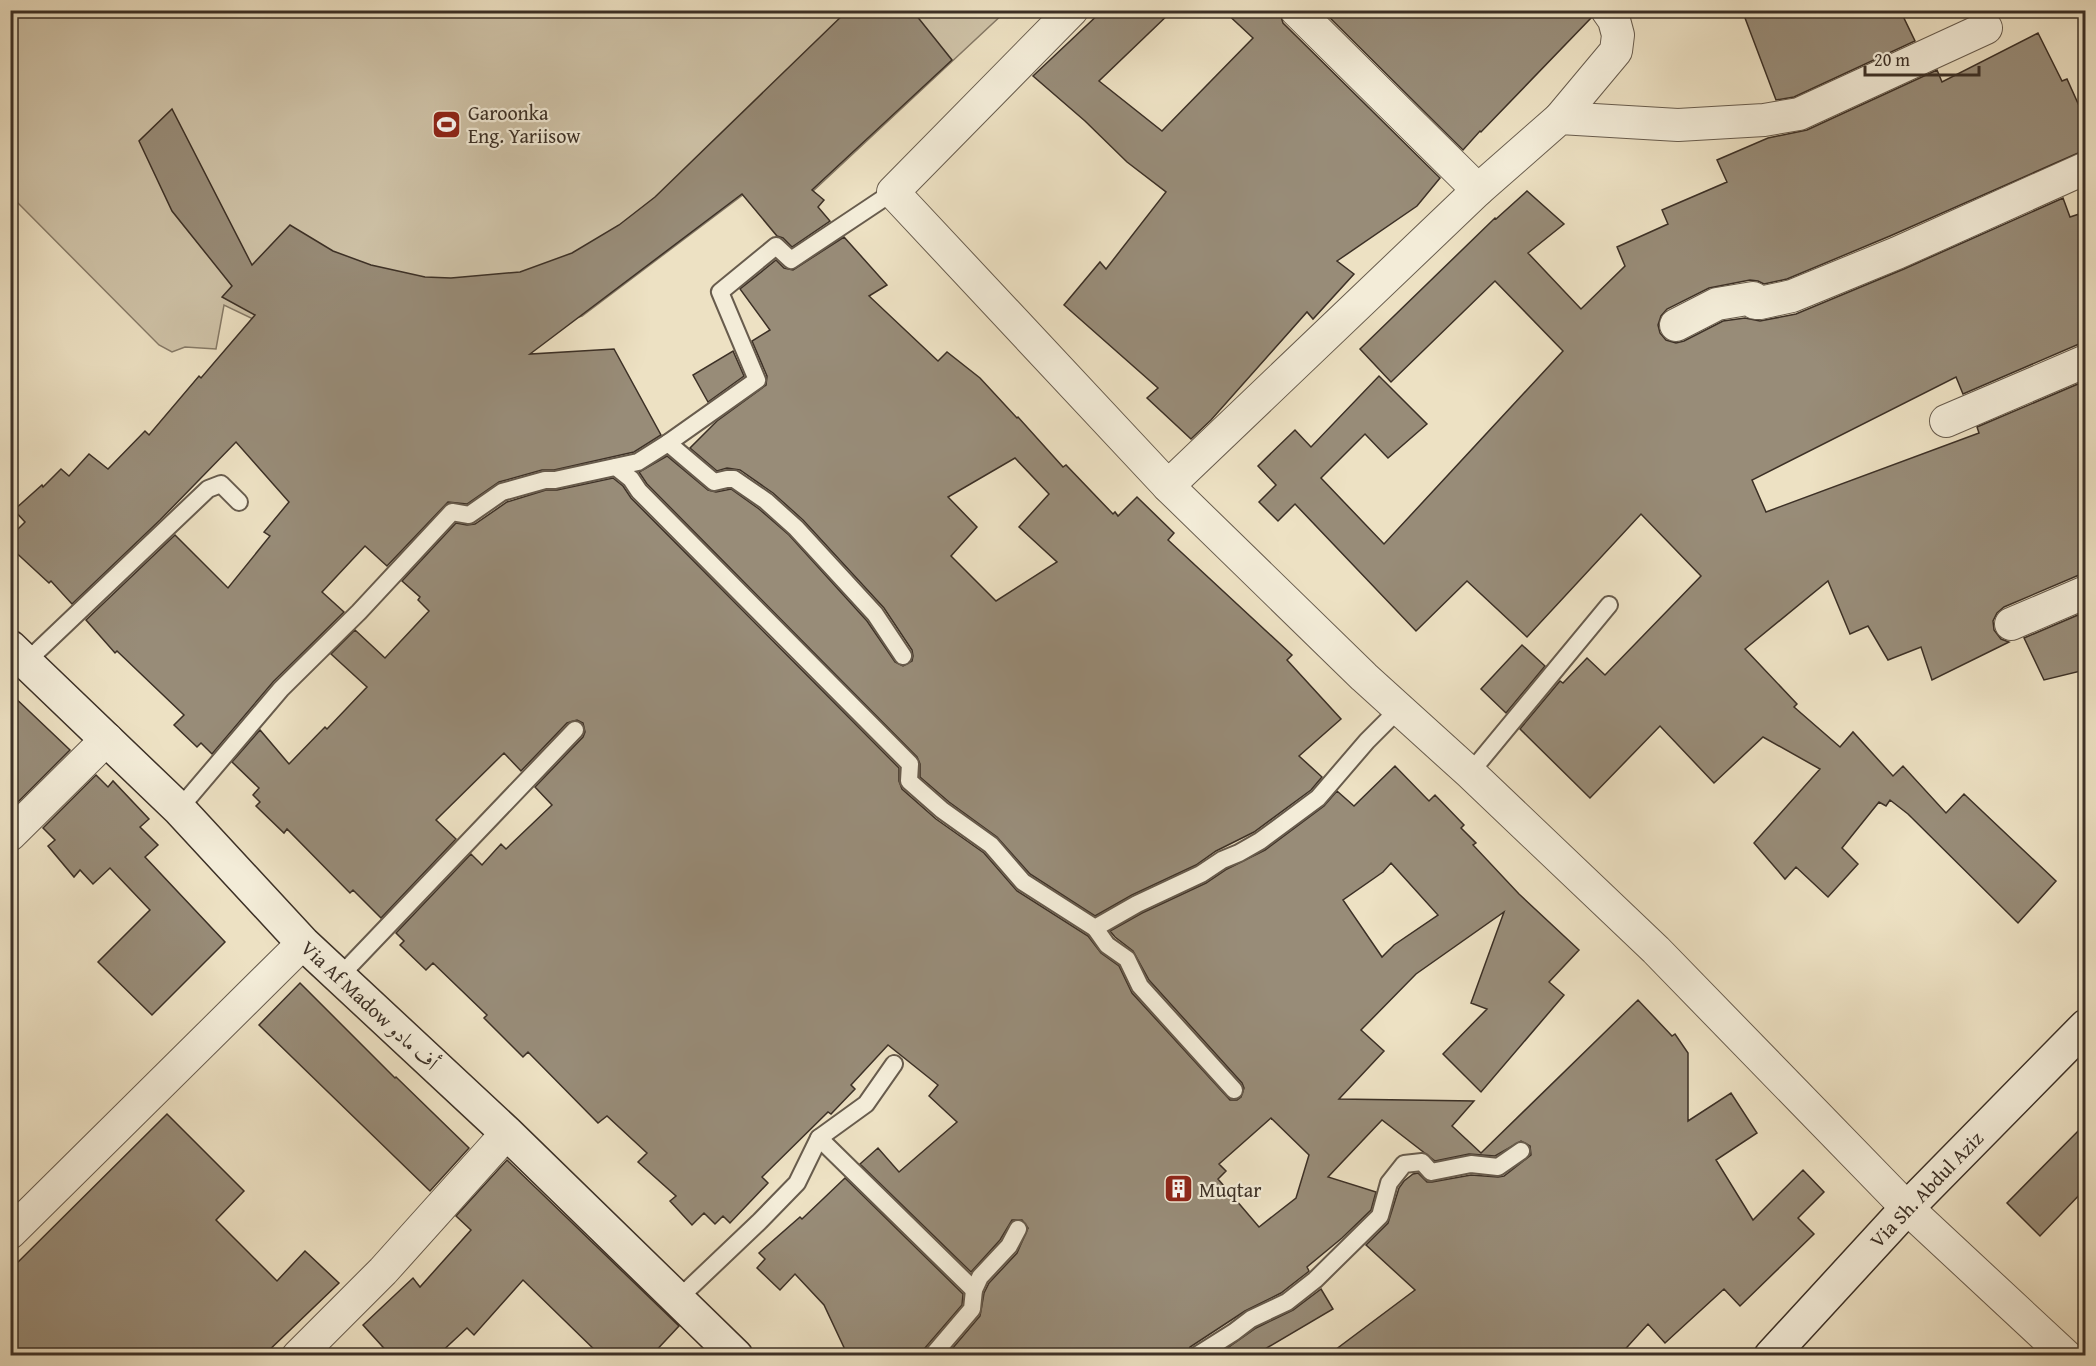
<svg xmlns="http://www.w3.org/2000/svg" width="2096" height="1366" font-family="'Gentium Book Plus',Amiri,serif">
<rect width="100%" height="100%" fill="#ede1c3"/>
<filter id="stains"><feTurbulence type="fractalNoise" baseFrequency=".00333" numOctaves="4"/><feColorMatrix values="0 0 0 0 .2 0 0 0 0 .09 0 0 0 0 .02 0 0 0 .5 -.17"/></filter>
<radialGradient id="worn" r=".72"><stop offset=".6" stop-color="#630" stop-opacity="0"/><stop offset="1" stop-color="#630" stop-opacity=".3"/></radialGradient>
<!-- green -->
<path fill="#cfc3a8" stroke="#867a67" stroke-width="1.5" d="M 10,11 L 1006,11 L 781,221 L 752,188 L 582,316 L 564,322 L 303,343 L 224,305 L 216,349 L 185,347 L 172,352 L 159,345 L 11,196 Z"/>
<!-- building -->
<g fill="#988c78" stroke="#3c3026" stroke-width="1.5" fill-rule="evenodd">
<path d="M 848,10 L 912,10 L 952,60 L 812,190 L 824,200 L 818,207 L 830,221 L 792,247 L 783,238 L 777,236 L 742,194 L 530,354 L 614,349 L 661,435 L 634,452 L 554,470 L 542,470 L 499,482 L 467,504 L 448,502 L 387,566 L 365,546 L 322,592 L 344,612 L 273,682 L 212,754 L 201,743 L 197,747 L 174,725 L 184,715 L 117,651 L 115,653 L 86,620 L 175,535 L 228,588 L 270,536 L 264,532 L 289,502 L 236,442 L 160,520 L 72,604 L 51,581 L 49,583 L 10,547 L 10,537 L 25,522 L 14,510 L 42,485 L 43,487 L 61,469 L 69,476 L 89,454 L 108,469 L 145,431 L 149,435 L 199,376 L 201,378 L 255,315 L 222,297 L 232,286 L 172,211 L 139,141 L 172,109 L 252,265 L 290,225 L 333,251 L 371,265 L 425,277 L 451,278 L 520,272 L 572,253 L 619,225 L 655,197 Z"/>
<path d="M 1103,10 L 1173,10 L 1099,81 L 1162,131 L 1253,38 L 1223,10 L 1279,10 L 1283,23 L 1440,178 L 1417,206 L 1337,261 L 1354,274 L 1313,319 L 1307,312 L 1211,420 L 1191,439 L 1147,398 L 1158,388 L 1064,305 L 1100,262 L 1106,269 L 1166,192 L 1127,162 L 1085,121 L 1033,76 Z"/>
<path d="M 1322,10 L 1589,10 L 1591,18 L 1481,132 L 1480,131 L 1463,150 Z"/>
<path d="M 1742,10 L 1900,10 L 1915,41 L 1794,97 L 1776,100 Z"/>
<path d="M 2038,33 L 2062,81 L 2067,79 L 2085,119 L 2085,150 L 1890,236 L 1787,279 L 1764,284 L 1758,281 L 1750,280 L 1709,288 L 1667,309 L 1661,316 L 1658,325 L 1660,333 L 1666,340 L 1676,343 L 1684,341 L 1723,321 L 1745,318 L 1760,321 L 1796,314 L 1904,269 L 2063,198 L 2070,217 L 2085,212 L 2085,343 L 2079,344 L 1963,394 L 1956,377 L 1752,480 L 1766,512 L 1979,433 L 1977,427 L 2085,381 L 2085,574 L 2079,575 L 2004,607 L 1997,613 L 1993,621 L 1994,630 L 2001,639 L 2009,642 L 1932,680 L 1921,647 L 1888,660 L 1868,626 L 1850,634 L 1828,581 L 1745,649 L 1797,704 L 1794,707 L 1840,747 L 1853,732 L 1893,776 L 1903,766 L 1946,813 L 1964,794 L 2056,881 L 2018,923 L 1908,814 L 1890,800 L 1886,806 L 1879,802 L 1842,848 L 1858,864 L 1828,897 L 1796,867 L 1785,879 L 1754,843 L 1820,769 L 1763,737 L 1714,783 L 1660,726 L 1590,798 L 1520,729 L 1560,681 L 1563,683 L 1587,658 L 1605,675 L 1701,576 L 1641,514 L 1527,637 L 1467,581 L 1416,631 L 1295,504 L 1278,521 L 1259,502 L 1276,485 L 1258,466 L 1295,430 L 1311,447 L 1379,376 L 1427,424 L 1388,458 L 1365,434 L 1321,478 L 1384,544 L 1563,351 L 1495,281 L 1391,382 L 1360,349 L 1495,218 L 1496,219 L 1527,191 L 1564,224 L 1528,253 L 1581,309 L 1625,266 L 1617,247 L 1668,224 L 1662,210 L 1727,182 L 1717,160 L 1768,138 L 1807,130 L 1937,70 L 1942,82 Z"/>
<path d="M 844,237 L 887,285 L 869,296 L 938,361 L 947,352 L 980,378 L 1017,418 L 1018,417 L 1063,467 L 1066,465 L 1113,514 L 1115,512 L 1118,516 L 1137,497 L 1174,533 L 1168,540 L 1292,655 L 1287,660 L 1341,719 L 1299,756 L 1322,777 L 1311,790 L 1254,832 L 1216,851 L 1196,865 L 1132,895 L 1095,916 L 1030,874 L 997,837 L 949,802 L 920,777 L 920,764 L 917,757 L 647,484 L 639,472 L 667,456 L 708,490 L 716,492 L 731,489 L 759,509 L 789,535 L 867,621 L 895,662 L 903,666 L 912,661 L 913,656 L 912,650 L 884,608 L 803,520 L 773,493 L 740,470 L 727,468 L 717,471 L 690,448 L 717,421 L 766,385 L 767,376 L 752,341 L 770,330 L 740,289 L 776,260 L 784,268 L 793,270 ZM 1015,458 L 1049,494 L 1019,527 L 1057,562 L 996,601 L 951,556 L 977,527 L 948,497 Z"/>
<path d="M 733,351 L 744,376 L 708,402 L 693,375 Z"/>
<path d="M 613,478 L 623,486 L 631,498 L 899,768 L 899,781 L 902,789 L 936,819 L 984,853 L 1017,891 L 1088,936 L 1101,953 L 1119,966 L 1132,993 L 1230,1100 L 1237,1100 L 1241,1097 L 1244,1088 L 1242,1083 L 1149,980 L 1133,951 L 1115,937 L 1110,931 L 1142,913 L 1206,883 L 1227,869 L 1265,850 L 1324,806 L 1337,791 L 1354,806 L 1395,766 L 1429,801 L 1435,795 L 1464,825 L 1461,828 L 1476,843 L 1473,845 L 1519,894 L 1579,950 L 1549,982 L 1564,995 L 1481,1092 L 1443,1054 L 1487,1009 L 1471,1003 L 1504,912 L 1416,974 L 1361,1030 L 1384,1051 L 1339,1099 L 1474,1101 L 1452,1126 L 1481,1153 L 1638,1000 L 1672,1036 L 1675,1034 L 1688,1053 L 1688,1121 L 1731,1093 L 1757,1133 L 1716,1160 L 1753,1220 L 1803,1170 L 1824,1192 L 1798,1218 L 1814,1234 L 1740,1306 L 1724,1289 L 1665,1343 L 1648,1324 L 1619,1356 L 1327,1356 L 1415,1290 L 1366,1245 L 1388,1223 L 1399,1188 L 1404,1181 L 1413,1174 L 1418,1173 L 1427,1182 L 1432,1182 L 1471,1175 L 1498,1177 L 1504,1176 L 1531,1155 L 1530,1146 L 1521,1141 L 1495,1156 L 1469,1154 L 1435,1161 L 1382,1120 L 1328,1177 L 1376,1192 L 1371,1210 L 1342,1238 L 1307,1267 L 1309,1271 L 1308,1272 L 1281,1293 L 1245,1311 L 1190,1347 L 1186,1356 L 946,1356 L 980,1316 L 984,1293 L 989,1283 L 1017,1253 L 1028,1228 L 1022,1220 L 1012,1220 L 1000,1240 L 971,1272 L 860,1164 L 878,1148 L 899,1172 L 957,1122 L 929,1096 L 938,1085 L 888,1045 L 851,1085 L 855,1089 L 831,1114 L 828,1112 L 762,1177 L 768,1183 L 730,1223 L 723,1216 L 715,1224 L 704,1213 L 692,1225 L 670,1201 L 676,1196 L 638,1162 L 647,1153 L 607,1116 L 598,1123 L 528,1052 L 523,1057 L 484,1018 L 487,1015 L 433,963 L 426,970 L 400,945 L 404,941 L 396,933 L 471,854 L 482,865 L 501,844 L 506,849 L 552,805 L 535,787 L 583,737 L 585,732 L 583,723 L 577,720 L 567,723 L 521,771 L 504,753 L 436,820 L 456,839 L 381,918 L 353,890 L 350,893 L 287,829 L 284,833 L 256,806 L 260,802 L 253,795 L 259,788 L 232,762 L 260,730 L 289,764 L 325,727 L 327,729 L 367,687 L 331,654 L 355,630 L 385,658 L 429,611 L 418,600 L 420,597 L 402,581 L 456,523 L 467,525 L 475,524 L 507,502 L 546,490 L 557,490 ZM 1391,863 L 1438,915 L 1394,945 L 1382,957 L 1343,900 L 1383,872 ZM 1271,1118 L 1309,1155 L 1296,1198 L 1259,1227 L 1218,1179 L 1226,1171 L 1219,1164 Z"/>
<path d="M 2085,612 L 2085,670 L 2044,680 L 2024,638 Z"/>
<path d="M 1522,645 L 1545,666 L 1506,713 L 1481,689 Z"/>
<path d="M 10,693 L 70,750 L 17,803 L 10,797 Z"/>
<path d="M 96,775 L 108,787 L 113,781 L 149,819 L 140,827 L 158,845 L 145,857 L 225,942 L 152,1015 L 98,962 L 150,910 L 110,868 L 93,884 L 80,870 L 74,877 L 48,846 L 55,840 L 43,828 Z"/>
<path d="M 300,983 L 395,1078 L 396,1077 L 469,1148 L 430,1191 L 259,1025 Z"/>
<path d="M 167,1114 L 244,1191 L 216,1220 L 277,1281 L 305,1251 L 339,1283 L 263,1356 L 10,1356 L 10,1270 Z"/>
<path d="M 2085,1124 L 2085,1189 L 2040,1236 L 2007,1203 Z"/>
<path d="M 507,1160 L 679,1326 L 651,1356 L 601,1356 L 523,1280 L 474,1335 L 467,1328 L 437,1356 L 391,1356 L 363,1325 L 413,1278 L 420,1287 L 471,1230 L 456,1216 Z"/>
<path d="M 845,1178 L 963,1294 L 962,1305 L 924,1349 L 922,1356 L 848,1356 L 824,1305 L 795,1274 L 780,1290 L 757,1268 L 765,1259 L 759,1253 L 800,1217 L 802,1219 Z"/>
<path d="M 1321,1289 L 1333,1309 L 1253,1356 L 1216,1356 L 1256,1328 L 1293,1310 Z"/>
</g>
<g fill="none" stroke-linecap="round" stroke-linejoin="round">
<defs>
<g id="lane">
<path d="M 668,443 L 757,380 L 720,292 L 776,246 L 791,260 L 893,192"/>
<path d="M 616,467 L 631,479 L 639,491 L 910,764 L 909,781 L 942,810 L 991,845 L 1023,882 L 1095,928 L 1137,904 L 1201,874 L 1222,860 L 1239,853 L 1260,841 L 1318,798 L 1367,741 L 1399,709"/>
<path d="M 26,662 L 208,489 L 221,484 L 239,502"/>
<path d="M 1470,773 L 1609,605"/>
<path d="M 179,809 L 281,689 L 359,612 L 452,512 L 469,515 L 502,492 L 545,480 L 555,480 L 638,462 L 668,443 L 714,482 L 727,479 L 734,479 L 766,501 L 796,528 L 875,614 L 903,656"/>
<path d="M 1095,928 L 1107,945 L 1127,959 L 1140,986 L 1234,1090"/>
<path d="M 340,976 L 575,730"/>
<path d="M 819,1138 L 974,1290"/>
<path d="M 678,1299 L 760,1221 L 797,1183 L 819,1138 L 866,1104 L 894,1064"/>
<path d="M 932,1356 L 972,1309 L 974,1290 L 980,1277 L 1009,1246 L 1018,1229"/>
<path d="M 1196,1356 L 1234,1332 L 1251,1319 L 1287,1302 L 1315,1280 L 1380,1216 L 1389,1183 L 1404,1164 L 1422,1162 L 1431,1172 L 1471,1164 L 1498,1167 L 1521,1151"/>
</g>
<g id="street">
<path d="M 1072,10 L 893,192 L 1168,486 L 1364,677 L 1470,773 L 1656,950 L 1907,1208 L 2066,1356"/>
<path d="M 1296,10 L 1478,190"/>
<path d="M 1560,118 L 1616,51 L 1618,35 L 1614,20 L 1607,10"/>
<path d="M 1676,325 L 1717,304 L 1753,298 L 1755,303 L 1760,303 L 1792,296 L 1897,253 L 2086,168"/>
<path d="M 1946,421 L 2086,361"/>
<path d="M 1168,486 L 1478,190 L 1560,118 L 1678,125 L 1764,120 L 1799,114 L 1986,28"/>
<path d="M 2011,624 L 2086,592"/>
<path d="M 10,835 L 107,739"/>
<path d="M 10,1233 L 303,943"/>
<path d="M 298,1356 L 383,1271 L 507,1133"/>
</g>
<g id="secondary">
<path d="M 10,647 L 179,809 L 303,943 L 507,1133 L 736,1356"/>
<path d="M 1771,1356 L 1907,1208 L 2086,1026"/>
</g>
</defs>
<!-- lane casing -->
<use href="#lane" stroke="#685c4d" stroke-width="20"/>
<!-- street casing -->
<use href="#street" stroke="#685c4d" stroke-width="34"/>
<!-- secondary casing -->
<use href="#secondary" stroke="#3c3026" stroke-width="36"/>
<!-- lane -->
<use href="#lane" stroke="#f3ecd8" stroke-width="16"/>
<!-- street -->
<use href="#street" stroke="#f3ecd8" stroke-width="32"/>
<!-- secondary -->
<use href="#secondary" stroke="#f3ecd8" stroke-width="33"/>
</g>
<!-- icons -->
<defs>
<symbol id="stadium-square" viewBox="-11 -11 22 22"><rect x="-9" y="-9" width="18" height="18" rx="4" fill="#8f2418" stroke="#f3ecd8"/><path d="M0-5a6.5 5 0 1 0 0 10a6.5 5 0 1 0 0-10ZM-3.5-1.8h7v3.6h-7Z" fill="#fff"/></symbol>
<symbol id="building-square" viewBox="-11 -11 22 22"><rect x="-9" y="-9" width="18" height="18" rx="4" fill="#8f2418" stroke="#f3ecd8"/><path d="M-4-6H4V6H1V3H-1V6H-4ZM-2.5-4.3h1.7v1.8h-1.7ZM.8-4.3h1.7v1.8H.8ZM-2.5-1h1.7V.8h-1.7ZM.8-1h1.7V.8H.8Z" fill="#fff"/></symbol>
</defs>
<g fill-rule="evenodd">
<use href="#stadium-square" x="430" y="108" width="33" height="33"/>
<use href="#building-square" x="1162" y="1172" width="33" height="33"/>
</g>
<g text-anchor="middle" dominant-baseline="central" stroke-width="4.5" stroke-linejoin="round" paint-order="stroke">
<!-- poi labels -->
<g font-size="20" fill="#3c3026" stroke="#f3ecd8" text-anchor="start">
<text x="468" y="112">Garoonka<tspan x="468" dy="23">Eng. Yariisow</tspan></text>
<text x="1199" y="1189">Muqtar</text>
</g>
<!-- street labels -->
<g font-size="20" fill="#3c3026" stroke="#f3ecd8">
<text transform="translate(370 1005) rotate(43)">Via Af Madow أف مادو</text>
<text transform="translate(1926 1189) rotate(-46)">Via Sh. Abdul Aziz</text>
</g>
</g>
<!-- margin -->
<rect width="2096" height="1366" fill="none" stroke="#ede1c3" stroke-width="36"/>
<rect x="12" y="12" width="2072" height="1342" fill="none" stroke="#3c3026" stroke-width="3"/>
<rect x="18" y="18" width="2060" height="1330" fill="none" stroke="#3c3026" stroke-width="1.5"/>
<!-- scale -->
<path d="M1865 66v9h114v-9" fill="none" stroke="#3c3026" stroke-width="3"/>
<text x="1874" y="66" font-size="18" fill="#3c3026" stroke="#f3ecd8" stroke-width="4.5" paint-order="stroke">20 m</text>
<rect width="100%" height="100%" filter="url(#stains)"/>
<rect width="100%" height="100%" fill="url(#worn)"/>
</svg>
